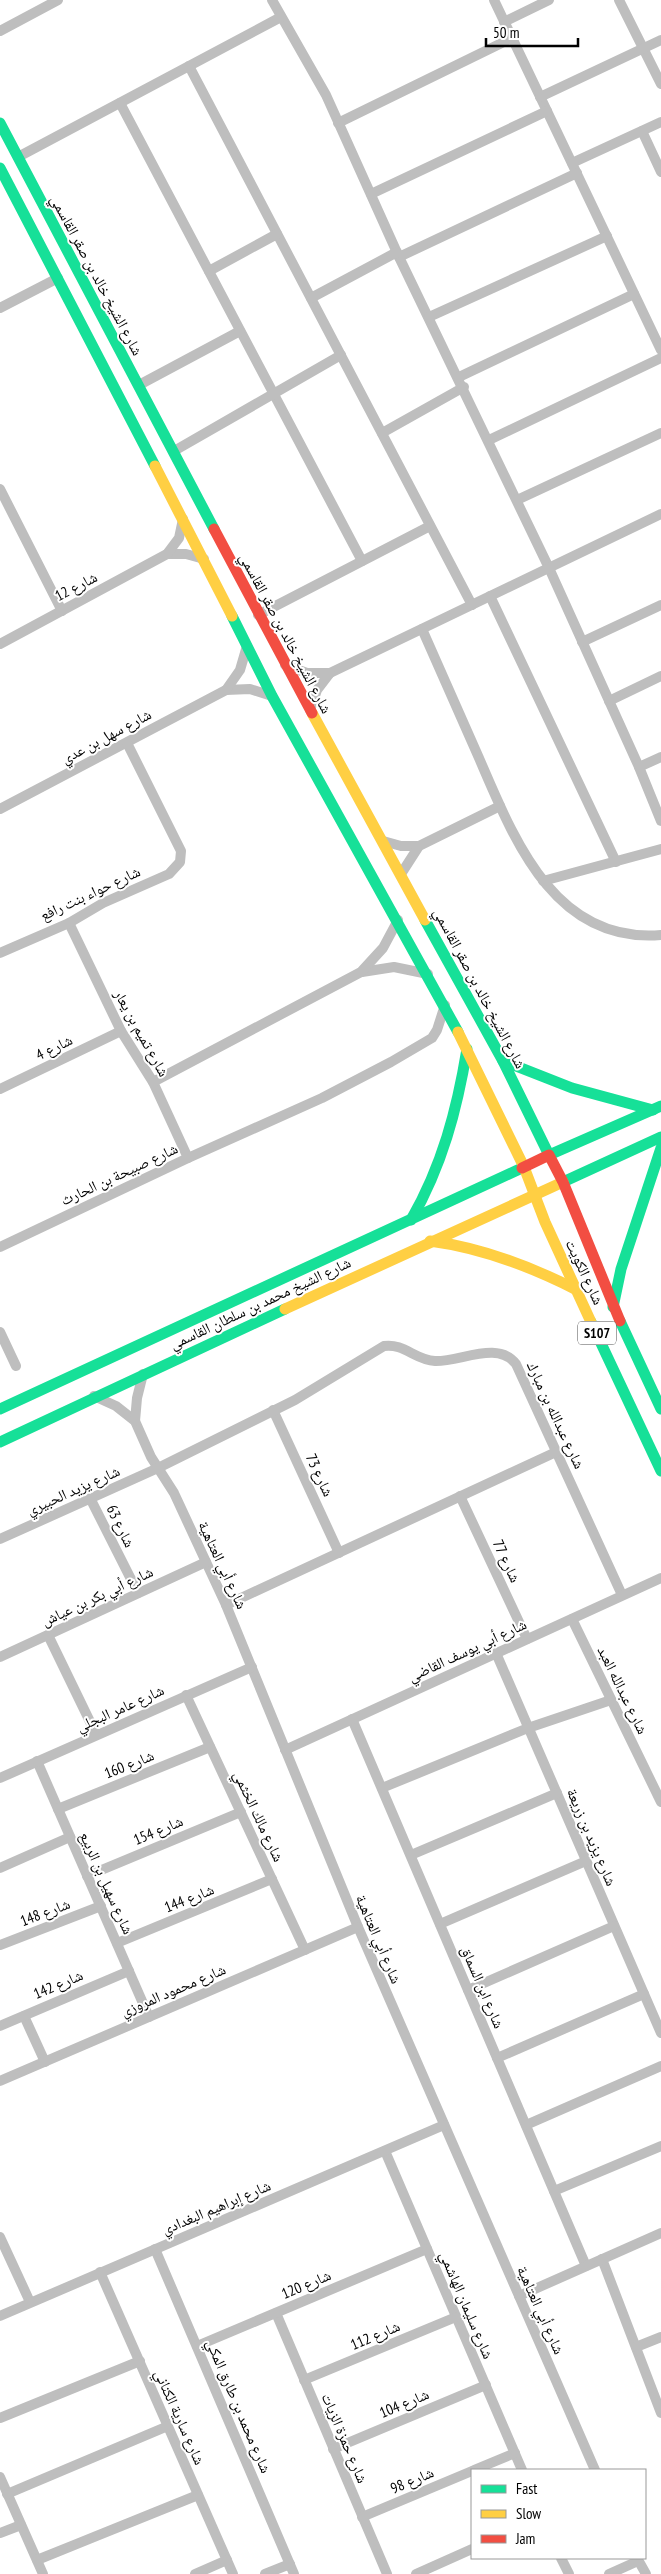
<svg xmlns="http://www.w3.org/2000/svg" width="661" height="2574" font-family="'PT Sans Narrow','Noto Naskh Arabic',sans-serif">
<rect width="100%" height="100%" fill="#fff"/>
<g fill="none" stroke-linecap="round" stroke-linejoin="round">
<!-- street -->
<g stroke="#bebebe" stroke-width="10">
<path d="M 272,0 L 326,95 L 399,257 L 549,568 L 639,767 L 661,821"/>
<path d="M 494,0 L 661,350"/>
<path d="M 619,0 L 661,84"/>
<path d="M 504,22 L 549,0"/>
<path d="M 0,31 L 58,0"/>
<path d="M 189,66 L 472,605"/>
<path d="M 540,97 L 661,40"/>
<path d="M 120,103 L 362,561"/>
<path d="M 338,123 L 512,38"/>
<path d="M 642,131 L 661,172"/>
<path d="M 18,157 L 281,17"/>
<path d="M 572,163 L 661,122"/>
<path d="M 371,194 L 547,111"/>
<path d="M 399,257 L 577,173"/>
<path d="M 209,271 L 277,234"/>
<path d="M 311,298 L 397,252"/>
<path d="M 0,308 L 58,278"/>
<path d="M 429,317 L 607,236"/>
<path d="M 459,377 L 634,294"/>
<path d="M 139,385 L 240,331"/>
<path d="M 382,433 L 464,387"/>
<path d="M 489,440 L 661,358"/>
<path d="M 174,451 L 341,355"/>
<path d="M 0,489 L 62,611"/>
<path d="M 517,500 L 661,433"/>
<path d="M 167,554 L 186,554 L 204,559"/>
<path d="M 490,596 L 616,862"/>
<path d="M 258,615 L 430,526"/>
<path d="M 422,629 C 441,672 460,715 479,758 C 514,839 554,944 661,935"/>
<path d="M 582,642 L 661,605"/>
<path d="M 0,644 L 167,554 L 179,538 L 183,519"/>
<path d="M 285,665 L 307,673 L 330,673 L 661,514"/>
<path d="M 226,690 L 250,689 L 272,696"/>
<path d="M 609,701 L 661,676"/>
<path d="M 310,710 L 317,690 L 330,673"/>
<path d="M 639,767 L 661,757"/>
<path d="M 0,809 L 226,690 L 240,670 L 247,646"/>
<path d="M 383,841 L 401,846 L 419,846"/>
<path d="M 401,874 L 419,846 L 500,806"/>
<path d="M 543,881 L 661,849"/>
<path d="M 69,923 L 121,1031 L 153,1082 L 188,1158"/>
<path d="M 0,953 L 69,923 L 103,903 L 169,874 L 180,862 L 181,851 L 127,743"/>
<path d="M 362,972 L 394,967 L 428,974"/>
<path d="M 153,1082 L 361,972 L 383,948 L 398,920"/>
<path d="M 0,1089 L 121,1031"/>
<path d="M 0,1247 L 188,1158 L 322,1098 L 391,1062 L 432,1038 L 437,1030 L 445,1005"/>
<path d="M 0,1332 L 16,1366"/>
<path d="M 94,1396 L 116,1406 L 135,1421 L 151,1457 L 174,1493 L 226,1605 L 358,1927 L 595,2470"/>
<path d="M 273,1410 L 339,1553"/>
<path d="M 135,1421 L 137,1398 L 143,1374"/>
<path d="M 460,1496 L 527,1639"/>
<path d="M 90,1498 L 138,1593"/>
<path d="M 0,1539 L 158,1468 L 295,1400 L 384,1346 C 404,1343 415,1360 435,1361 C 460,1362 498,1340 516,1364 L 622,1595"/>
<path d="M 226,1605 L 556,1452"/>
<path d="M 572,1619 L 661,1802"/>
<path d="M 48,1635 L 96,1734"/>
<path d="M 496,1653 L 661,2033"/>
<path d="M 0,1657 L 206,1562"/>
<path d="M 186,1695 L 305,1950"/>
<path d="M 352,1719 L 586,2266"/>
<path d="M 285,1750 L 661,1578"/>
<path d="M 37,1761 L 149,2017"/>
<path d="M 0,1778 L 252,1667"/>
<path d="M 382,1788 L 528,1728 L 611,1700"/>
<path d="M 58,1809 L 210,1747"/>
<path d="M 411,1855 L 557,1793"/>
<path d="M 0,1868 L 70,1837"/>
<path d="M 87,1876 L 241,1812"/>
<path d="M 440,1924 L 586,1861"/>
<path d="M 117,1943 L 272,1879"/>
<path d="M 0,1945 L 101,1906"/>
<path d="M 468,1990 L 614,1926"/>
<path d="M 24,2016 L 45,2062"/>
<path d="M 0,2026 L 129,1971"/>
<path d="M 497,2058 L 644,1994"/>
<path d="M 0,2081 L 358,1927"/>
<path d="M 526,2125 L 661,2066"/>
<path d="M 385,2151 L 522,2470"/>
<path d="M 554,2191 L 661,2146"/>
<path d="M 0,2237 L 30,2302"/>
<path d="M 155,2249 L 294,2574"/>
<path d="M 602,2259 L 661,2413"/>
<path d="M 100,2272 L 233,2574"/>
<path d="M 519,2296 L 661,2233"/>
<path d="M 276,2313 L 387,2574"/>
<path d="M 0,2316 L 444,2125"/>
<path d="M 197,2346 L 427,2249"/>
<path d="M 636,2347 L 661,2337"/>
<path d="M 304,2380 L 456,2317"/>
<path d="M 0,2418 L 140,2361"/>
<path d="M 333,2449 L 486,2385"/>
<path d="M 474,2470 L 515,2453"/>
<path d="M 0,2477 L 43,2574"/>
<path d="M 7,2494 L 168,2426"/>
<path d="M 362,2517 L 472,2471"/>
<path d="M 0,2533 L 21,2525"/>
<path d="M 561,2558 L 569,2574"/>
<path d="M 637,2558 L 646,2574"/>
<path d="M 37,2560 L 198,2495"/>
<path d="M 195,2574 L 227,2560"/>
<path d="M 265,2574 L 290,2564"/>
<path d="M 416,2574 L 472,2549"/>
<path d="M 609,2574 L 638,2561"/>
</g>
<!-- fast -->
<g stroke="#16e098" stroke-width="11">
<path d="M 0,123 L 214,529"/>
<path d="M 0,168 L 155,466"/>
<path d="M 232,616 L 272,696 L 458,1032"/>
<path d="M 425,920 L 503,1061 L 549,1155 L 661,1106"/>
<path d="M 503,1061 L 572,1088 L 653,1110"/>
<path d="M 563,1182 L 661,1137"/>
<path d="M 411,1220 C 442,1166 457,1110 467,1049"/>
<path d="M 613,1307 L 621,1269 L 661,1148"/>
<path d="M 620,1321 L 661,1409"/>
<path d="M 591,1322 L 661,1471"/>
<path d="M 0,1409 L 522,1168"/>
<path d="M 0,1442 L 285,1309"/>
</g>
<!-- slow -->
<g stroke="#ffcf43" stroke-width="11">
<path d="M 155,466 L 232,616"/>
<path d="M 312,713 L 425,920"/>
<path d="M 458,1032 L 524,1167"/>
<path d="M 524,1167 L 545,1222 L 591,1322"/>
<path d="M 430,1241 C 483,1248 530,1266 577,1290"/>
<path d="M 285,1309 L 563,1182"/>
</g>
<!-- jam -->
<g stroke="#f24e42" stroke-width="11">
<path d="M 214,529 L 312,713"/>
<path d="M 522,1168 L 549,1155 L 563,1182 L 620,1321"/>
</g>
</g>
<g text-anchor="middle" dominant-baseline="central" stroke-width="4" stroke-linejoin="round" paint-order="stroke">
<!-- shield labels -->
<rect fill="#fff" stroke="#4c4c4c" stroke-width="1" x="578" y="1321.5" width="38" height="23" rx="4"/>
<g font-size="14" font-weight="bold" fill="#000">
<text x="597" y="1333">S107</text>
</g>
<!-- street labels -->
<g font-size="15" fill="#000" stroke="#fff">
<text transform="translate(97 275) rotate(62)">شارع الشيخ خالد بن صقر القاسمي</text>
<text transform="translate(76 586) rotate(-28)">شارع 12</text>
<text transform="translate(286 633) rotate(62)">شارع الشيخ خالد بن صقر القاسمي</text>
<text transform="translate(106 736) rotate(-28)">شارع سهل بن عدي</text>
<text transform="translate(90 893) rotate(-25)">شارع حواء بنت رافع</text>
<text transform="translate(480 988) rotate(62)">شارع الشيخ خالد بن صقر القاسمي</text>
<text transform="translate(142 1033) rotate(61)">شارع تميم بن يعار</text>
<text transform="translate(54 1047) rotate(-26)">شارع 4</text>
<text transform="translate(119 1174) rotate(-25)">شارع صبيحة بن الحارث</text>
<text transform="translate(585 1272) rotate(65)">شارع الكويت</text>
<text transform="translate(260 1303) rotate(-25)">شارع الشيخ محمد بن سلطان القاسمي</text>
<text transform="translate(556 1415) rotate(65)">شارع عبدالله بن مبارك</text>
<text transform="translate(320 1475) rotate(65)">شارع 73</text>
<text transform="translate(73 1490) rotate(-24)">شارع يزيد الحبيري</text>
<text transform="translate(121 1526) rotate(64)">شارع 63</text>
<text transform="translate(507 1561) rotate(65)">شارع 77</text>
<text transform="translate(223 1565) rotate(65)">شارع أبي العتاهية</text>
<text transform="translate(97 1596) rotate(-25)">شارع أبي بكر بن عياش</text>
<text transform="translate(467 1650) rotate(-25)">شارع أبي يوسف القاضي</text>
<text transform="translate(623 1690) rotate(64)">شارع عبدالله العبد</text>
<text transform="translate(120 1708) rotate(-24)">شارع عامر البجلي</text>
<text transform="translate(129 1764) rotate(-22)">شارع 160</text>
<text transform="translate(259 1816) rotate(65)">شارع مالك الخثمي</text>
<text transform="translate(158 1830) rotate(-23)">شارع 154</text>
<text transform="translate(592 1837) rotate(67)">شارع يزيد بن زريعة</text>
<text transform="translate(107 1883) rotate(66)">شارع سهيل بن الربيع</text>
<text transform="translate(189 1898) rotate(-22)">شارع 144</text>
<text transform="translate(45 1912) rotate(-21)">شارع 148</text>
<text transform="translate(379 1939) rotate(67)">شارع أبي العتاهية</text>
<text transform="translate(58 1984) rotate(-23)">شارع 142</text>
<text transform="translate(483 1987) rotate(67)">شارع ابن السماق</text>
<text transform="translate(173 1990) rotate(-23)">شارع محمود المروزي</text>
<text transform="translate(216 2207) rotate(-23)">شارع إبراهيم البغدادي</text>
<text transform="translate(306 2284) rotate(-23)">شارع 120</text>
<text transform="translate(467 2305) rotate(67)">شارع سليمان الهاشمي</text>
<text transform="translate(541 2310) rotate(66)">شارع أبي العتاهية</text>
<text transform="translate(375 2335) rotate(-23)">شارع 112</text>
<text transform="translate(404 2403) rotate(-23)">شارع 104</text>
<text transform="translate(239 2406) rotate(67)">شارع محمد بن طارق المكي</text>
<text transform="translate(180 2417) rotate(66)">شارع سارية الكناني</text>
<text transform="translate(345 2438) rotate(67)">شارع حمزة الزيات</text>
<text transform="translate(412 2480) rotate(-23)">شارع 98</text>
</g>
</g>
<!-- legend -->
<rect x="471" y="2469" width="175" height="90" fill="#ffffff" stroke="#999999"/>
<rect x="481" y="2485" width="25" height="8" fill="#16e098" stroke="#999999"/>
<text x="516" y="2494" font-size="15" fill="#000000">Fast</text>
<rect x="481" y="2510" width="25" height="8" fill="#ffcf43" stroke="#999999"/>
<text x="516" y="2519" font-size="15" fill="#000000">Slow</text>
<rect x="481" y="2535" width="25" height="8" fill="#f24e42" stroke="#999999"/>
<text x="516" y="2544" font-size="15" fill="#000000">Jam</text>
<!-- scale -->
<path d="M486 38v8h92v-8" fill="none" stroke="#000000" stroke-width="2.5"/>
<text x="493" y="38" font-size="15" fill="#000000" stroke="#ffffff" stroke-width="4" paint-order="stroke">50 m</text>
</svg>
